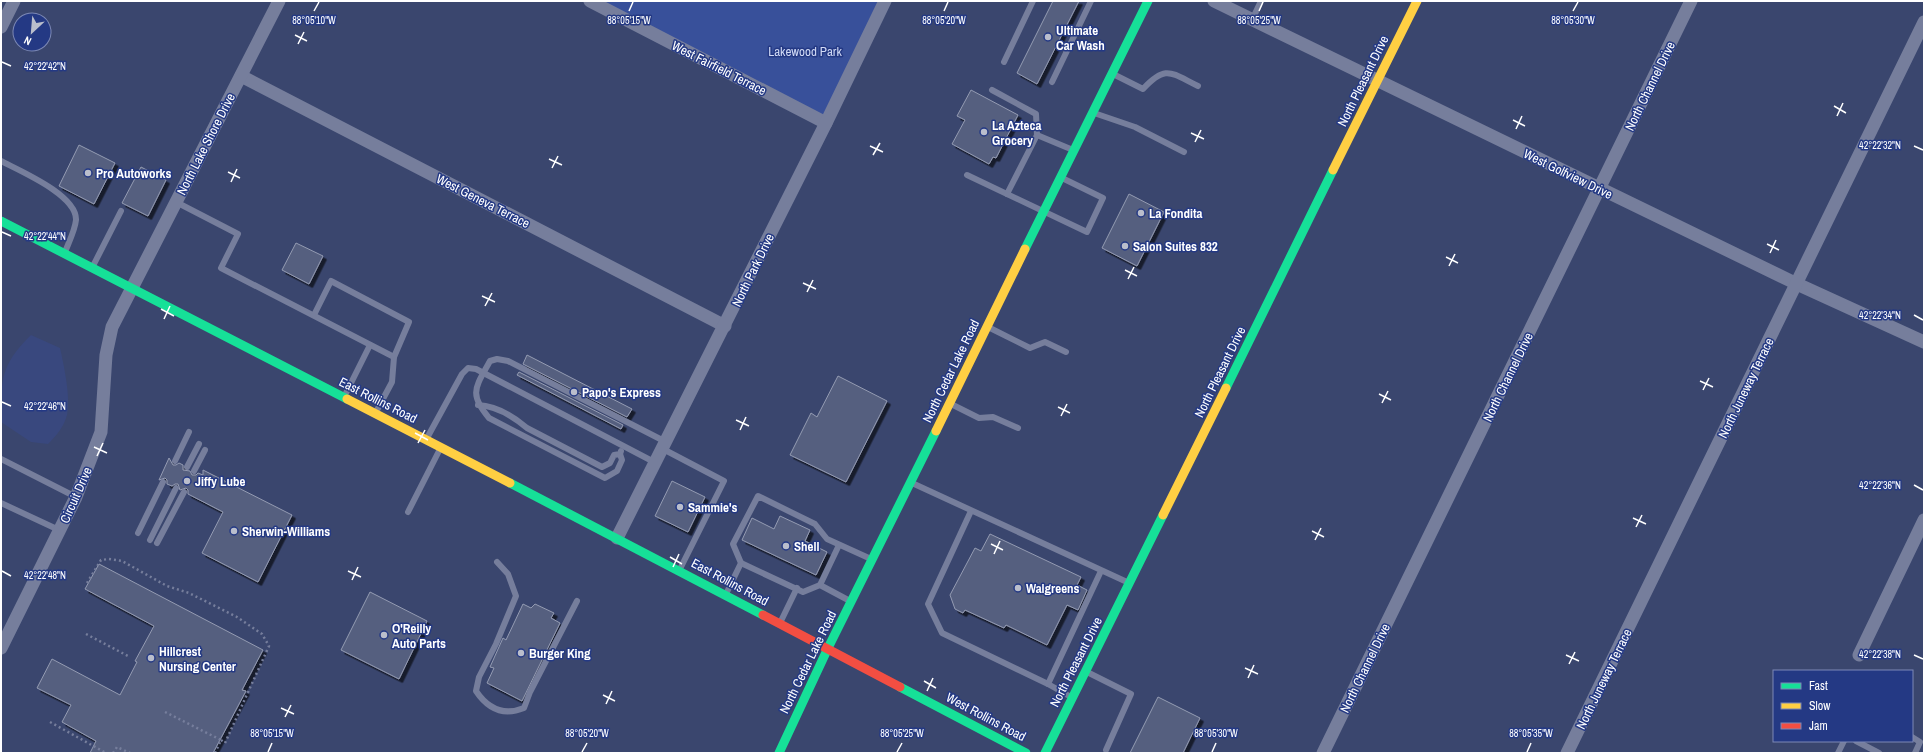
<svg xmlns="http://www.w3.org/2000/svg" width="1925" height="754" font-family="'Archivo Narrow',sans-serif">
<defs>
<filter id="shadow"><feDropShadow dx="3.5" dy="3.5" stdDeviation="0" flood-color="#0009"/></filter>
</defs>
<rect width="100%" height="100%" fill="#3a466e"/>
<!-- green -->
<path fill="#38509a" d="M 600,1 L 885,1 L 829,118 Z"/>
<!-- water -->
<path fill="#39487e" d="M 31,335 L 60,348 C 64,366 71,398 67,415 C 64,427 56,436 48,444 L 31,442 L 1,422 C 1,381 0,365 31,335 Z"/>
<!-- building -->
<g fill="#555f7f" stroke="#949bb2" filter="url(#shadow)">
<path d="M 1053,1 L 1079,1 L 1037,84 L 1017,73 Z"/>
<path d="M 971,90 L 1018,115 L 996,158 L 993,157 L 989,164 L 952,144 L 965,120 L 957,116 Z"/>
<path d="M 79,145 L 115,163 L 94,204 L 59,186 Z"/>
<path d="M 141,167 L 166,180 L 148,216 L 122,203 Z"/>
<path d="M 1129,194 L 1164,212 L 1137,266 L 1102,248 Z"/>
<path d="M 296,243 L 323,256 L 309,284 L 282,270 Z"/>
<path d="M 527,355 L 632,409 L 627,417 L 523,364 Z"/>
<path d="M 519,372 L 623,425 L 621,429 L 517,375 Z"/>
<path d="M 838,376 L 887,401 L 846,482 L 790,455 L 811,413 L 817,417 Z"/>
<path d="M 169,458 L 173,465 L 176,465 L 179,463 L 183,465 L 183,470 L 190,471 L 192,475 L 196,475 L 198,473 L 203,475 L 203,470 L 292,515 L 258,582 L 202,553 L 223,512 L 188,494 L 188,490 L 186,488 L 180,490 L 178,484 L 175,484 L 172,486 L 167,484 L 167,480 L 165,478 L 159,480 Z"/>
<path d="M 672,481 L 705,497 L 688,532 L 655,516 Z"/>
<path d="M 780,516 L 810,530 L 805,541 L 827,552 L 816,575 L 742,540 L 752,518 L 774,529 Z"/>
<path d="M 990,534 L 1081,577 L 1077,585 L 1087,590 L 1078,610 L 1067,605 L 1047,645 L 1006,625 L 1004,628 L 965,610 L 963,613 L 955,609 L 950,595 L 975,548 L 981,551 Z"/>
<path d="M 99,564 L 263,650 L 242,690 L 246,691 L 213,753 L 90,753 L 96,741 L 62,722 L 71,705 L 37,688 L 52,659 L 120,695 L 137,662 L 135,661 L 154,626 L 85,589 Z"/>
<path d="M 370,592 L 427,621 L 399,679 L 341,650 Z"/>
<path d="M 523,604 L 531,608 L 535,604 L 554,613 L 551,618 L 560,623 L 522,701 L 487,683 L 494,668 L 490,667 L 503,638 L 506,640 Z"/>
<path d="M 1158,697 L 1200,718 L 1183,753 L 1130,753 Z"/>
</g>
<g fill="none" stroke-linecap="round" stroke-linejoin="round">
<!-- path -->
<g stroke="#767e9c" stroke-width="2.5" stroke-dasharray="2 3" stroke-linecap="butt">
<path d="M 87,583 L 101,560 L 109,559 L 122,561 L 167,586 L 189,593 L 237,617 L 262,634 L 269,646 L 225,743 L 221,740"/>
<path d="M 86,634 L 128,656"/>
<path d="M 165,712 L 221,740 L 215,753"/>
<path d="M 50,722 L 106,753"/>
<path d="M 113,753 L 117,747 L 130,753"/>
</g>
<!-- lane -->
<g stroke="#767e9c" stroke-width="6">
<path d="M 1252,20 L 1261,1"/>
<path d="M 1004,62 L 1033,1"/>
<path d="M 1113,74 L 1143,89 C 1166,64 1171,73 1198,86"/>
<path d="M 1052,82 L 1091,1"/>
<path d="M 992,90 L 1036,114 L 1037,135 L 1073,150"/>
<path d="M 1094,113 L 1135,127 L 1184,152"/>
<path d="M 1,161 C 20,171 77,195 76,220 C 75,230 69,242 65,252"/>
<path d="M 967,175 L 1087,232 L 1103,198 L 1062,178"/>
<path d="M 1007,194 L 1037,135"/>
<path d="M 176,202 L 238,234 L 221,268 L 394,357"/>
<path d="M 93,266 L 121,211"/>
<path d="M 314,315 L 331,281 L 409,322 L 394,357 L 392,382 L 376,412"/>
<path d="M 988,327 L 1030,348 L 1045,342 L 1066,352"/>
<path d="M 344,397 L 370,345"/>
<path d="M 951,404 L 979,418 L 993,417 L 1018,428"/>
<path d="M 478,405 C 496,406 513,416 527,428 L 602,467 L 610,463 L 614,455 L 620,454 L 621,451"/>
<path d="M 427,438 L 462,374 L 468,368 L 476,369 L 656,463"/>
<path d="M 663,449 L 724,481 L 680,569"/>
<path d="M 620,454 L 622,460 L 617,471 L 605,478 L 489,418 C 468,393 476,387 490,361 L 497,359 L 508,361 L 666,442"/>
<path d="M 1,459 L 76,497"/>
<path d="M 175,461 L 189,432"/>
<path d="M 187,467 L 199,444"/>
<path d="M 194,471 L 205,450"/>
<path d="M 912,483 L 1127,582"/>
<path d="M 1,503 L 59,530"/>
<path d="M 971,511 L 928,604 L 942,633 L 1048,684"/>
<path d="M 408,512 L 440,449"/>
<path d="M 138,533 L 163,482"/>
<path d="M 150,540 L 176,488"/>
<path d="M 157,543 L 184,492"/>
<path d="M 497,562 L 508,574 L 516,596 L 496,644 L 479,677 L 476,691 C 488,709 504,716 524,708 L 530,692 L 577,601"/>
<path d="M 741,563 L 803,592 L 820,585 L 850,601"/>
<path d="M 820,585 L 839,545"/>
<path d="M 726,594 L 741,563 L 733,544 L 758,496 L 815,524 L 827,539 L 871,559"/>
<path d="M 780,623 L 797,588"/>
<path d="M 1087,672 L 1131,694 L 1106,750"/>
<path d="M 1071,697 L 1048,684 L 1101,571"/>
<path d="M 1912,737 L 1920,742 L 1915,753"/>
<path d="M 1856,741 L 1879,753"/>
<path d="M 1838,753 L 1844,741"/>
</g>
<!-- street -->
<g stroke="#767e9c" stroke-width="13">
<path d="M 590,1 L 826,123"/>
<path d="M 1214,1 L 1797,284 L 1924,342"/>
<path d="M 1,27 L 14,1"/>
<path d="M 241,76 L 725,326"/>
<path d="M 617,538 L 826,123 L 885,1"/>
<path d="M 1,648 L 76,497 L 101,432 L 106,355 L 112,327 L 279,1"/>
<path d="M 1859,655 L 1924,520"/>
<path d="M 1323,753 L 1691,1"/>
<path d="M 1567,753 L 1924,22"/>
</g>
<!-- fast -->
<g stroke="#16e098" stroke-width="9">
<path d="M 1,221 L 347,399"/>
<path d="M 1025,249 L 1148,1"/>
<path d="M 1226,388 L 1333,170"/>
<path d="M 510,483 L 763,615"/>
<path d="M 900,687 L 1026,753"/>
<path d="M 779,753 L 828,648 L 936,431"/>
<path d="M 1045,753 L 1163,515"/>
</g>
<!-- slow -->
<g stroke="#ffcf43" stroke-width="9">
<path d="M 1333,170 L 1417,1"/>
<path d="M 347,399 L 510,483"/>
<path d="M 936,431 L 1025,249"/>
<path d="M 1163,515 L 1226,388"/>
</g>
<!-- jam -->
<path stroke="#f24e42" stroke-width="9" d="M 763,615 L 900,687"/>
</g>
<!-- ticks -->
<path fill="none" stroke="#fff" stroke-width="1.5" d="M 314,11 L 319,2M 629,11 L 633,2M 944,11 L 948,2M 1259,11 L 1263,2M 1573,11 L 1578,2M 295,35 L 307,41M 298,44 L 304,32M 2,62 L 11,66M 1834,106 L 1846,113M 1837,116 L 1843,103M 1513,120 L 1525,126M 1516,129 L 1522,116M 1191,133 L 1204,139M 1195,142 L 1201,130M 870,146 L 883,152M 1914,146 L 1923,150M 873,155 L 880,143M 549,159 L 562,165M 552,168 L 558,156M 228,172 L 240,178M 231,182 L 237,169M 2,232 L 11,236M 1767,244 L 1779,250M 1770,253 L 1776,240M 1446,257 L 1458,263M 1449,266 L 1455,254M 1125,270 L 1137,276M 1128,279 L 1134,267M 803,283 L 816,289M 807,292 L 813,280M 482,296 L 495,302M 485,306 L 492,293M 161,309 L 174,316M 1914,315 L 1923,320M 164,319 L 170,306M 1700,381 L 1713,387M 1703,390 L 1709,378M 1379,394 L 1391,400M 2,402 L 11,406M 1382,403 L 1388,391M 1058,407 L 1070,413M 1061,416 L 1067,404M 736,420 L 749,426M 740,430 L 746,417M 415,433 L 428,440M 418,443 L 425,430M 94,447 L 107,453M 97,456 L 103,443M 1914,485 L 1923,490M 1633,518 L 1646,524M 1636,527 L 1642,515M 1312,531 L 1324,537M 1315,540 L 1321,528M 991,544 L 1003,550M 994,554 L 1000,541M 670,557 L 682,564M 673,567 L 679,554M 2,571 L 11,576M 348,571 L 361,577M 352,580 L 358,567M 1566,655 L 1579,661M 1914,655 L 1923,659M 1569,664 L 1575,652M 1245,668 L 1258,674M 1248,678 L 1254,665M 924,681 L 936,688M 927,691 L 933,678M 603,695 L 615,701M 606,704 L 612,691M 281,708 L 294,714M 285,717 L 291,705M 268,752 L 272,743M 582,752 L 587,743M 897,752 L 902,743M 1212,752 L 1216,743M 1527,752 L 1531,743"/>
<!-- markers -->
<g fill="#babecc" stroke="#243984" stroke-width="1.5">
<circle cx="1048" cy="37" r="4"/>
<circle cx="984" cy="132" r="4"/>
<circle cx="88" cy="173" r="4"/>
<circle cx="1141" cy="213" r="4"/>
<circle cx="1125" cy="246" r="4"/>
<circle cx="574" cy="392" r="4"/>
<circle cx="187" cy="481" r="4"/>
<circle cx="680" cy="507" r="4"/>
<circle cx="234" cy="531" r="4"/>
<circle cx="786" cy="546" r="4"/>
<circle cx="1018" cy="588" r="4"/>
<circle cx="384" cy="635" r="4"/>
<circle cx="521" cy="653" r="4"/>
<circle cx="151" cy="658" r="4"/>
</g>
<g text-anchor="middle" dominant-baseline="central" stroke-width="3" stroke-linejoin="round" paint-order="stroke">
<!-- poi labels -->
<g font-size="13" font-weight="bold" fill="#fff" stroke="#243984" text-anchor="start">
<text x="1056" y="30">Ultimate<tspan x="1056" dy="15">Car Wash</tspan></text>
<text x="992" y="125">La Azteca<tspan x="992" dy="15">Grocery</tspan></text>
<text x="96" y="173">Pro Autoworks</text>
<text x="1149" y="213">La Fondita</text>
<text x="1133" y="246">Salon Suites 832</text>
<text x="582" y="392">Papo's Express</text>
<text x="195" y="481">Jiffy Lube</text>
<text x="688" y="507">Sammie's</text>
<text x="242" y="531">Sherwin-Williams</text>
<text x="794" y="546">Shell</text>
<text x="1026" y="588">Walgreens</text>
<text x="392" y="628">O'Reilly<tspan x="392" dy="15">Auto Parts</tspan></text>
<text x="159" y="651">Hillcrest<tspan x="159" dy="15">Nursing Center</tspan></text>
<text x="529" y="653">Burger King</text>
</g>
<!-- park labels -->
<g font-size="13" fill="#d1daf6" stroke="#243984">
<text x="805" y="51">Lakewood Park</text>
</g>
<!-- street labels -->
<g font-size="13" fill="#fff" stroke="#243984">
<text transform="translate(719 68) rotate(27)">West Fairfield Terrace</text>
<text transform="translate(1363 81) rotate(-64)">North Pleasant Drive</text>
<text transform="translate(1650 86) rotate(-64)">North Channel Drive</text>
<text transform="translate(206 144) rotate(-63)">North Lake Shore Drive</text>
<text transform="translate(1568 174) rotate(26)">West Golfview Drive</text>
<text transform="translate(483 201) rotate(27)">West Geneva Terrace</text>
<text transform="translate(753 270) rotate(-64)">North Park Drive</text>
<text transform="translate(951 371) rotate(-64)">North Cedar Lake Road</text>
<text transform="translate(1220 372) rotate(-64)">North Pleasant Drive</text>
<text transform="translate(1508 377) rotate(-64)">North Channel Drive</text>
<text transform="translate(1746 388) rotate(-64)">North Juneway Terrace</text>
<text transform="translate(378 400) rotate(27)">East Rollins Road</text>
<text transform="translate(76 495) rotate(-66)">Circuit Drive</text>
<text transform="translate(730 582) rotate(28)">East Rollins Road</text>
<text transform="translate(808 662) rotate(-64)">North Cedar Lake Road</text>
<text transform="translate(1076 662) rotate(-63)">North Pleasant Drive</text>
<text transform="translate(1365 668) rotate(-64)">North Channel Drive</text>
<text transform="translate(1604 679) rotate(-64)">North Juneway Terrace</text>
<text transform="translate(986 717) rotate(28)">West Rollins Road</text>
</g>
</g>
<g font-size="10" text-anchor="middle" fill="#fff" stroke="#243984" stroke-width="3" stroke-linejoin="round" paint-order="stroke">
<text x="314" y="24">88°05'10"W</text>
<text x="629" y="24">88°05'15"W</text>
<text x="944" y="24">88°05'20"W</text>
<text x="1259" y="24">88°05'25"W</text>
<text x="1573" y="24">88°05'30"W</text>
<text x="45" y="70">42°22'42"N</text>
<text x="1880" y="149">42°22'32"N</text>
<text x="45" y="240">42°22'44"N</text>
<text x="1880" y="319">42°22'34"N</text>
<text x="45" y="410">42°22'46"N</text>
<text x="1880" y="489">42°22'36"N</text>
<text x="45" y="579">42°22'48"N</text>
<text x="1880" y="658">42°22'38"N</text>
<text x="272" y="737">88°05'15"W</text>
<text x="587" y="737">88°05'20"W</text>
<text x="902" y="737">88°05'25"W</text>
<text x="1216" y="737">88°05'30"W</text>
<text x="1531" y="737">88°05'35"W</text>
</g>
<!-- border -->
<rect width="1925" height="754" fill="none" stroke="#ffffff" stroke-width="4"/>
<!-- legend -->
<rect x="1773" y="670" width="140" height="72" fill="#243984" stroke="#7c88b5"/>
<rect x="1781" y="683" width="20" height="6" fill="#16e098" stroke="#7c88b5"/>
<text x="1809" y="690" font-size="12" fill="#ffffff">Fast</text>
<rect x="1781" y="703" width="20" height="6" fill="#ffcf43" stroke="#7c88b5"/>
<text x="1809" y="710" font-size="12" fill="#ffffff">Slow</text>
<rect x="1781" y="723" width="20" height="6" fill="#f24e42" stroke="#7c88b5"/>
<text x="1809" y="730" font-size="12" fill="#ffffff">Jam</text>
<!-- north arrow -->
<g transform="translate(32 32) rotate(206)"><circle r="19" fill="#243984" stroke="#7c88b5"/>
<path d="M0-3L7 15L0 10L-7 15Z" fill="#babecc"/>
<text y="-6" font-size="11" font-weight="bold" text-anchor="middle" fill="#ffffff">N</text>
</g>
</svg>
